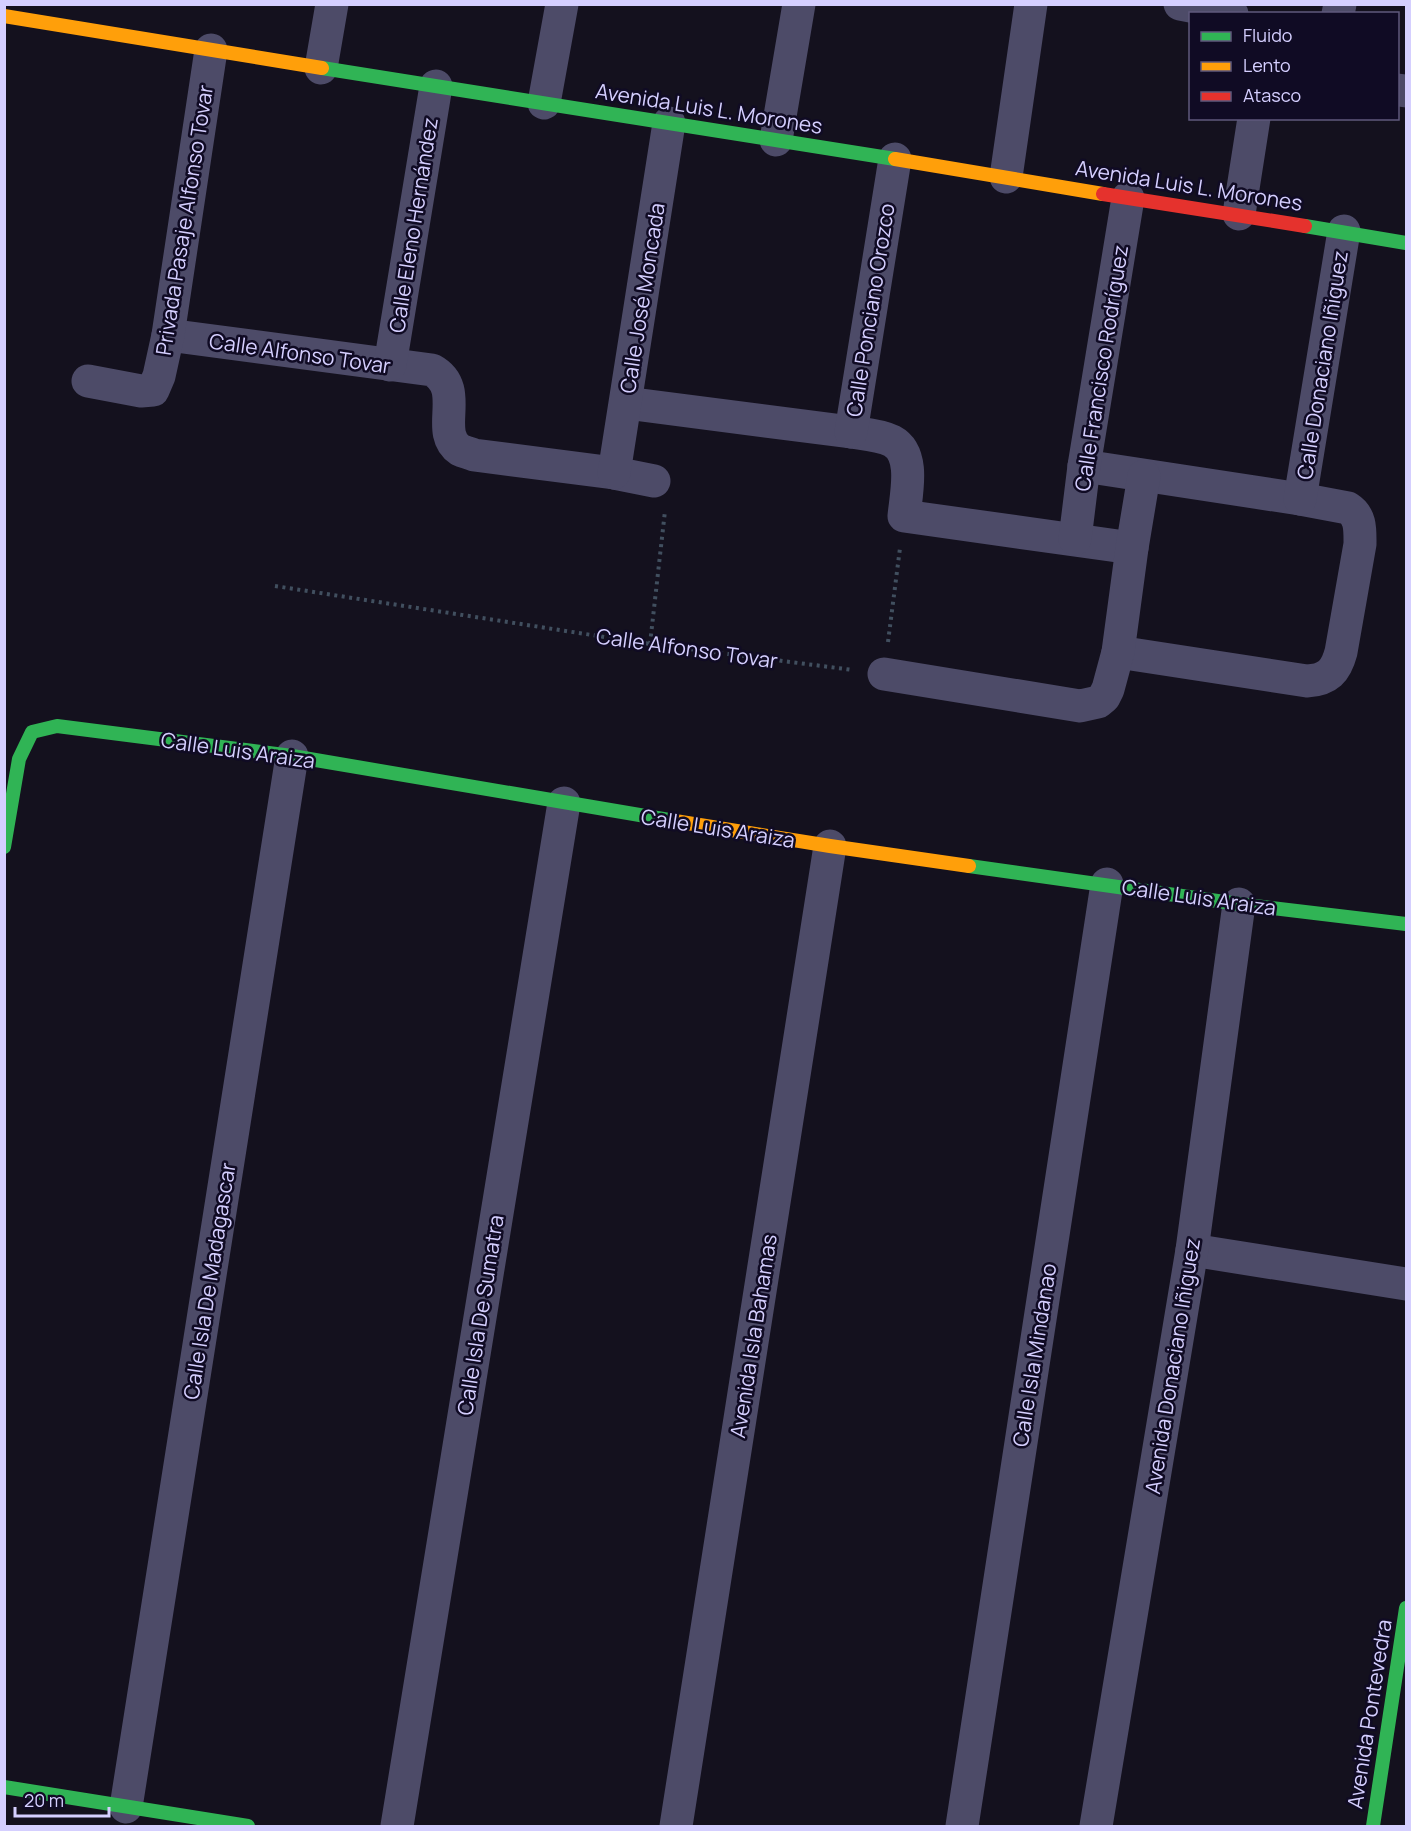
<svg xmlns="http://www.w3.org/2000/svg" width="1411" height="1831" font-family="Manrope,sans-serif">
<rect width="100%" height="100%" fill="#14111e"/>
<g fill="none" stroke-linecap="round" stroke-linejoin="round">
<!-- path -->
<g stroke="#414f5f" stroke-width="4" stroke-dasharray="3 4.5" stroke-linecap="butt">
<path d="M 4,574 L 6,574"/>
<path d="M 275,586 L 650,644 L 853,670"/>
<path d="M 888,642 L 900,548"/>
<path d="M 650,644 L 665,511"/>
</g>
<!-- street -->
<g stroke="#4d4b68" stroke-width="33">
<path d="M 1180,4 L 1232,14"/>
<path d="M 1338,14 L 1340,4"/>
<path d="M 321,68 L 332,4"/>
<path d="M 1398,90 L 1406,91"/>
<path d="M 544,103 L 562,4"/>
<path d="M 776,140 L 799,4"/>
<path d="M 1006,177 L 1031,4"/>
<path d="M 1239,214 L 1254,118"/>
<path d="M 168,335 L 432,370 C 467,389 433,432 460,450 C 464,452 470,453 474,455 L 614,473 L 654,481"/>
<path d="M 390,365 L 436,86"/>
<path d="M 88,381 L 141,391 L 153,390 L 159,376 L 168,335 L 211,50"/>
<path d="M 626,403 L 851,432 C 864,434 880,435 892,441 C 916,454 906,494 904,516 L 1132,548"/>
<path d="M 851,432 L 895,159"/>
<path d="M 1084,466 L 1300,499 L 1348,508 C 1361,516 1360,530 1360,544 L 1341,652 C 1336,671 1328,680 1307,681 L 1118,652"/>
<path d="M 614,473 L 669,123"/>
<path d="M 1300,499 L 1344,231"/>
<path d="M 1075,539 L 1084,466 L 1128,198"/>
<path d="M 884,674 L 1080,706 L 1098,702 L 1104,697 L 1108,689 L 1118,652 L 1132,548 L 1144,476"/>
<path d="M 1192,1250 L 1406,1284"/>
<path d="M 126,1807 L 292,756"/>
<path d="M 397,1826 L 564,803"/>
<path d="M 676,1826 L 830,846"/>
<path d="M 962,1826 L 1107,884"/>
<path d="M 1096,1826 L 1192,1250 L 1239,904"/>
</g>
<!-- fast -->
<g stroke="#30b455" stroke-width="14">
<path d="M 322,68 L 895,159"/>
<path d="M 1305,226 L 1406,243"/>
<path d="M 4,847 L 19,759 L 32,732 L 57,726 L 292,756 L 675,821"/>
<path d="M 969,866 L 1239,904 L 1406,924"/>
<path d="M 4,1787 L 248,1826"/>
<path d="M 1373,1826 L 1406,1608"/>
</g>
<!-- slow -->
<g stroke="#ff9f0a" stroke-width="14">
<path d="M 4,16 L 322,68"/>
<path d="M 895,159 L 1103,194"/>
<path d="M 675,821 L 830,846 L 969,866"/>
</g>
<!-- jam -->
<path stroke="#e5322d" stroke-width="14" d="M 1103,194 L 1305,226"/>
</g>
<g text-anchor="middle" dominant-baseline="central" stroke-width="5" stroke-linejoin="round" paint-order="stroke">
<!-- street labels -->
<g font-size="21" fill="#d5cfff" stroke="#100b24">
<text transform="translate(709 108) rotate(9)">Avenida Luis L. Morones</text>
<text transform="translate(1189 185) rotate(9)">Avenida Luis L. Morones</text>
<text transform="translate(184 220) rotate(-81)">Privada Pasaje Alfonso Tovar</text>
<text transform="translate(413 225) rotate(-81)">Calle Eleno Hernández</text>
<text transform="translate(642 298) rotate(-81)">Calle José Moncada</text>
<text transform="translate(870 310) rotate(-81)">Calle Ponciano Orozco</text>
<text transform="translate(300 353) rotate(8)">Calle Alfonso Tovar</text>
<text transform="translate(1322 365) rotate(-81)">Calle Donaciano Iñiguez</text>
<text transform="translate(1101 368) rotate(-81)">Calle Francisco Rodríguez</text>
<text transform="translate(687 648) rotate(8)">Calle Alfonso Tovar</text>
<text transform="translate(238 750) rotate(8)">Calle Luis Araiza</text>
<text transform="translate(718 828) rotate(9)">Calle Luis Araiza</text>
<text transform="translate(1199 897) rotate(8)">Calle Luis Araiza</text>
<text transform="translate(209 1281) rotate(-81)">Calle Isla De Madagascar</text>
<text transform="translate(480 1315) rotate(-81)">Calle Isla De Sumatra</text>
<text transform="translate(753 1336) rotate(-81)">Avenida Isla Bahamas</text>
<text transform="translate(1034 1355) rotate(-81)">Calle Isla Mindanao</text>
<text transform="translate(1172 1366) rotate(-81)">Avenida Donaciano Iñiguez</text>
<text transform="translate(1369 1714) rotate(-81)">Avenida Pontevedra</text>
</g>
</g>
<!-- border -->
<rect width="1411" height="1831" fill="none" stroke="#d5cfff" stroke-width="12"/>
<!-- legend -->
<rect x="1189" y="12" width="210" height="108" fill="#100b24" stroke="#5f597c" stroke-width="1.5"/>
<rect x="1201" y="32" width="30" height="9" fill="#30b455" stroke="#5f597c" stroke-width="1.5"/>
<text x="1243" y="42" font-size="18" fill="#d5cfff">Fluido</text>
<rect x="1201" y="62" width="30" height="9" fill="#ff9f0a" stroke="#5f597c" stroke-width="1.5"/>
<text x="1243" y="72" font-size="18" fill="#d5cfff">Lento</text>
<rect x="1201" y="92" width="30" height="9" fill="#e5322d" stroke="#5f597c" stroke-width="1.5"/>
<text x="1243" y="102" font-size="18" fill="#d5cfff">Atasco</text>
<!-- scale -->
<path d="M15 1807v9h94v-9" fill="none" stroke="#d5cfff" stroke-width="3"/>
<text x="24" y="1807" font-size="18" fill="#d5cfff" stroke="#100b24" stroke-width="4.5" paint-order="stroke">20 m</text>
</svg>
